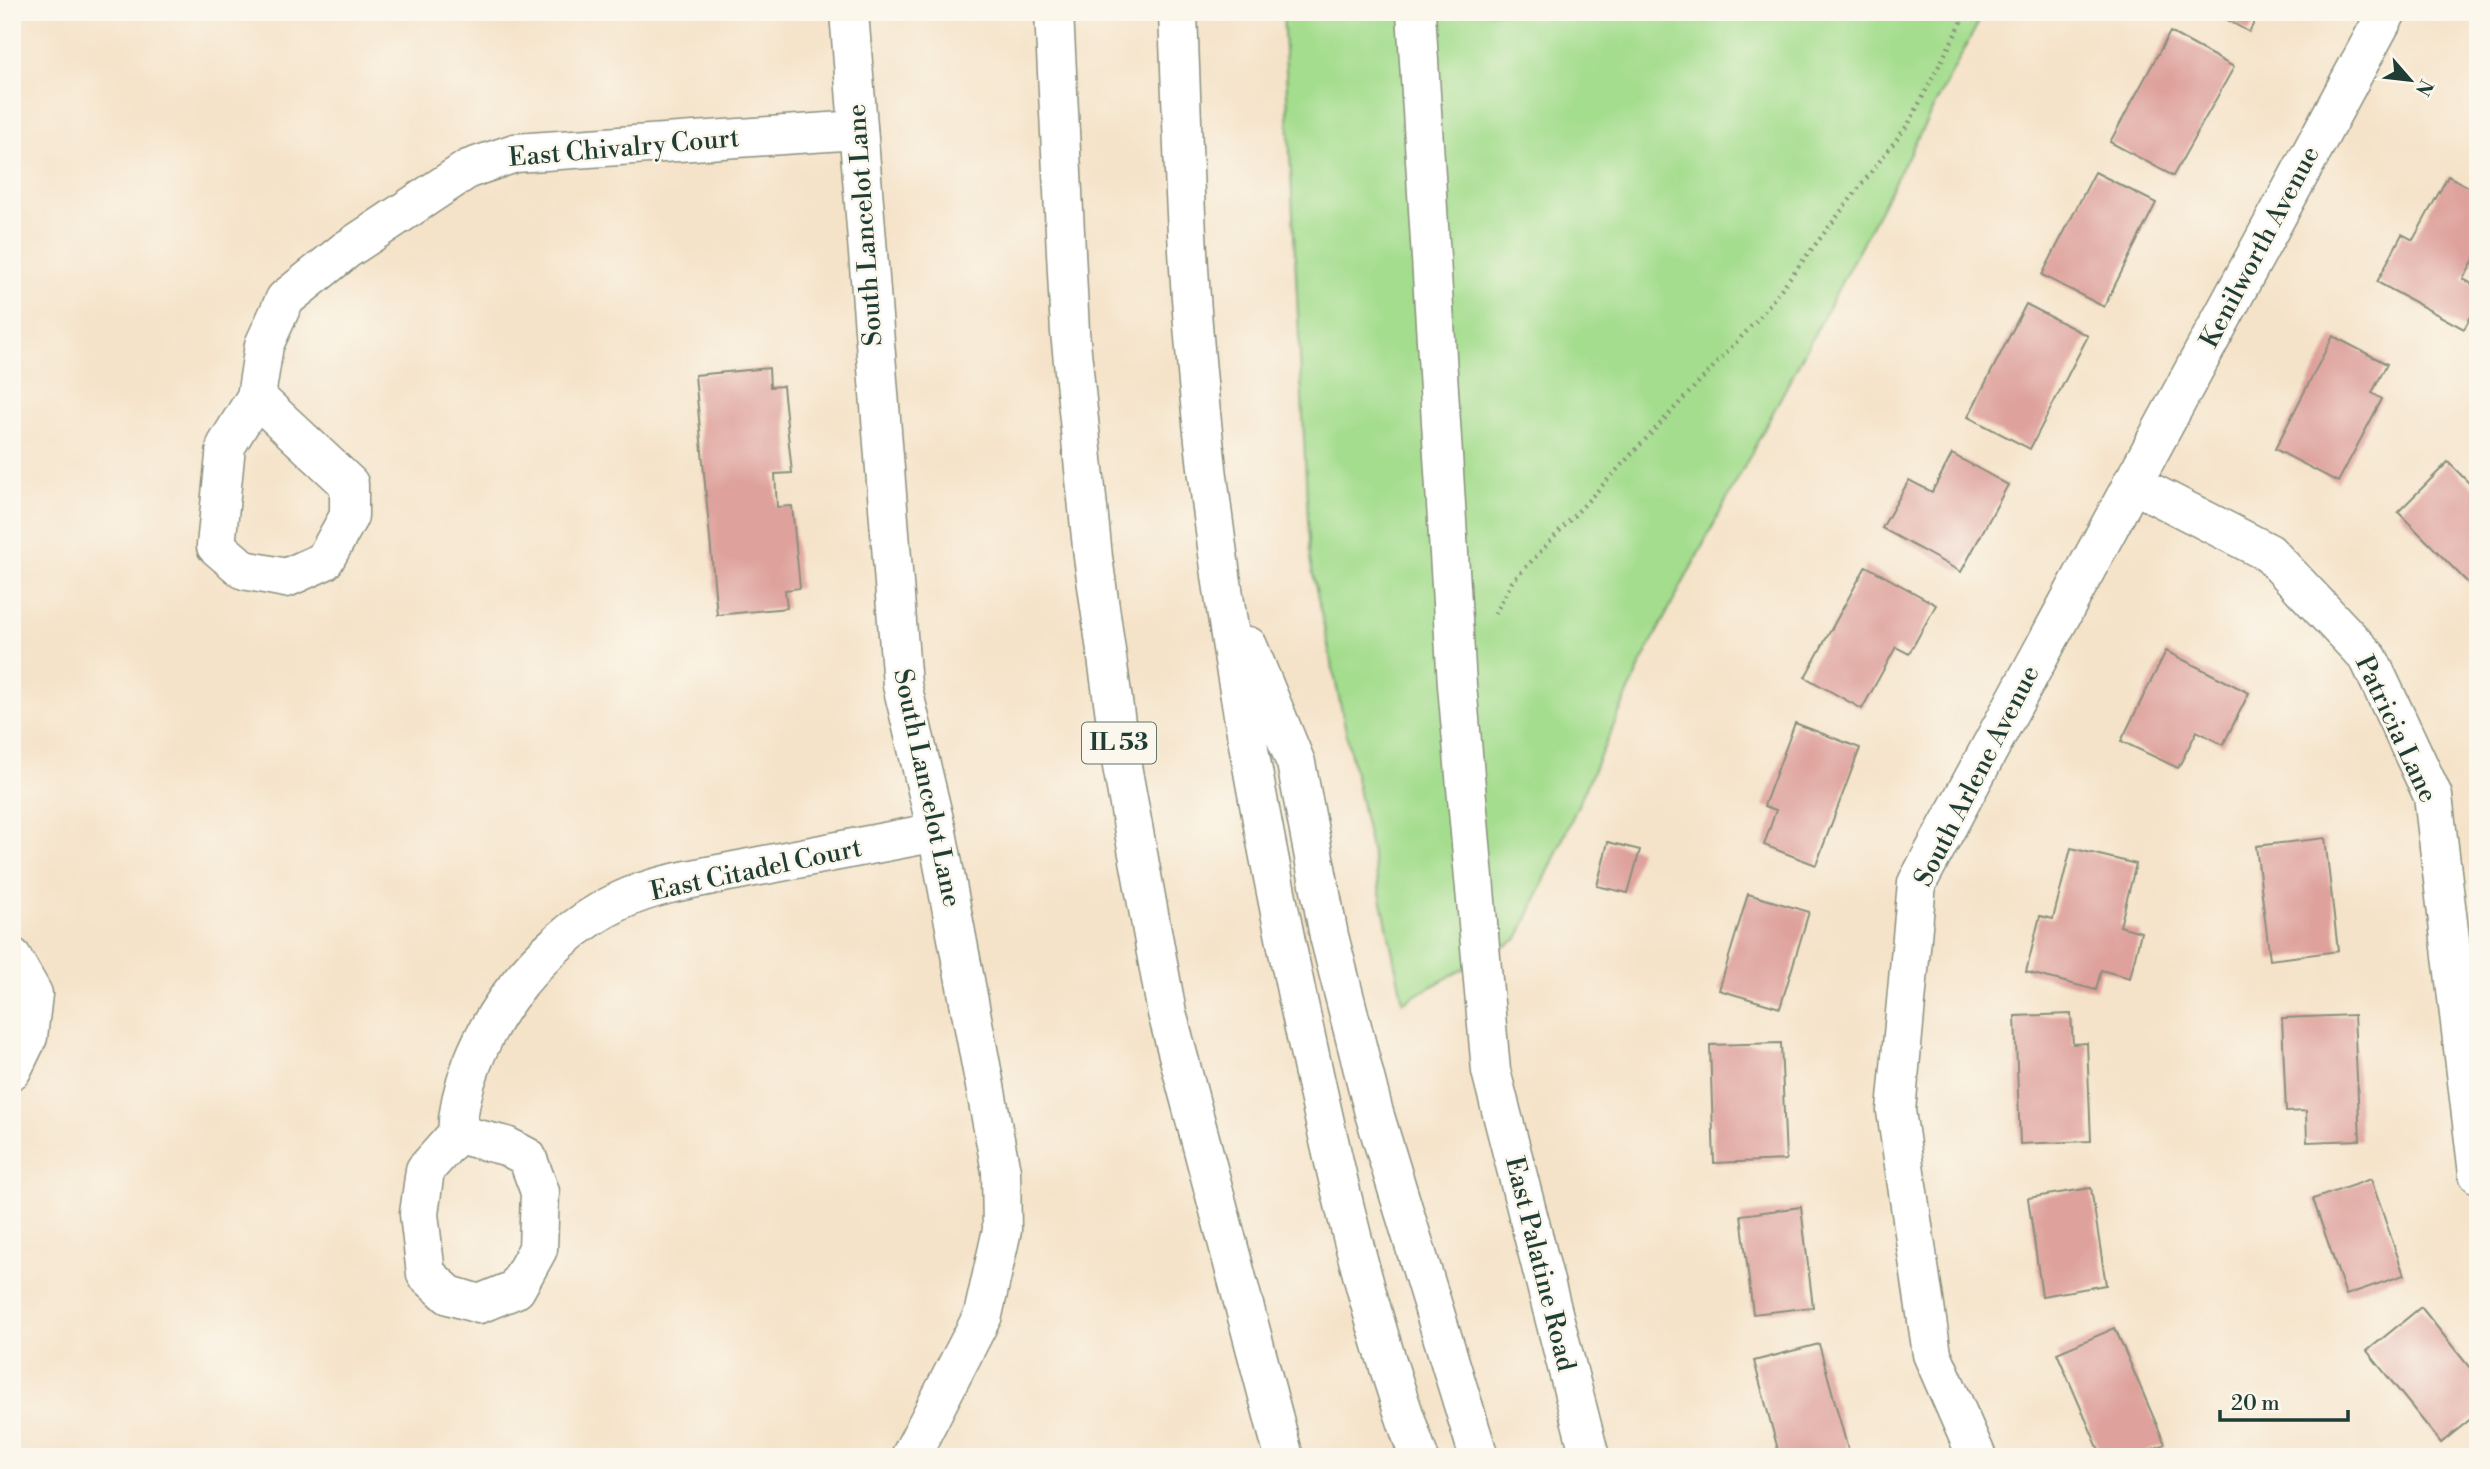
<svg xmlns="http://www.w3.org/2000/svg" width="2490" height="1469" font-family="'Libre Bodoni',serif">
<rect width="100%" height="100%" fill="#fbf7ec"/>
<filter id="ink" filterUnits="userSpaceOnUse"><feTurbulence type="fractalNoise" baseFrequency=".0143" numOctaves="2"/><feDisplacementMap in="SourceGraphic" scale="14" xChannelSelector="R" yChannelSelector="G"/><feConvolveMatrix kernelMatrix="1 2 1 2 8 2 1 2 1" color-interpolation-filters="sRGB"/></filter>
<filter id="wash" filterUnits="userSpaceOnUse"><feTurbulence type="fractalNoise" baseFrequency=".00686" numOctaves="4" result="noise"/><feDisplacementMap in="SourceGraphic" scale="28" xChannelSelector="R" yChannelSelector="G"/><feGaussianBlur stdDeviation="1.57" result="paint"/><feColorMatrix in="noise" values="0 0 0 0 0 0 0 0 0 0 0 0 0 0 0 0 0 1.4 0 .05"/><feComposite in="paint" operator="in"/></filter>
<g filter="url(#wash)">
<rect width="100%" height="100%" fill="#f5e3c9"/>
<!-- green -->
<path fill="#a4dd8e" stroke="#628d61" stroke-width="2" d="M 1283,12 L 1984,12 L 1647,651 L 1518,939 L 1403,1002 L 1310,560 Z"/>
<g id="blocks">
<!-- building -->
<g fill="#dea19b">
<path d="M 2213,12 L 2260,12 L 2249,32 Z"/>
<path d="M 2170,32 L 2234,67 L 2173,176 L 2110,142 Z"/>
<path d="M 2095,172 L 2156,203 L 2104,307 L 2042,275 Z"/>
<path d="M 2448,176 L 2478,192 L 2478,252 L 2463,279 L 2478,287 L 2478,304 L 2464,329 L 2377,282 L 2402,234 L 2413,240 Z"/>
<path d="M 2026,304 L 2088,336 L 2030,449 L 1968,417 Z"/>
<path d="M 2333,336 L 2387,364 L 2372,393 L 2382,399 L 2338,482 L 2275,449 Z"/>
<path d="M 769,368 L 770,387 L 783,386 L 792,473 L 775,474 L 777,507 L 792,506 L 800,588 L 785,590 L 787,608 L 717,615 L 695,375 Z"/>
<path d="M 1952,454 L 2008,485 L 1961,572 L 1882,528 L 1909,480 L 1932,492 Z"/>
<path d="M 2448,462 L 2478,492 L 2478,593 L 2398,512 Z"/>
<path d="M 1866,566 L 1936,605 L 1909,654 L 1896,647 L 1862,709 L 1805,677 Z"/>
<path d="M 2166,651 L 2249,693 L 2223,745 L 2197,731 L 2178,768 L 2121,741 Z"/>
<path d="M 1795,723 L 1860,748 L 1816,865 L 1764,845 L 1776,810 L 1764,806 Z"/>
<path d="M 2325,838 L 2338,951 L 2270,960 L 2256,846 Z"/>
<path d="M 1608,842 L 1640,850 L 1628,893 L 1597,886 Z"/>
<path d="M 2071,848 L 2136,864 L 2120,926 L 2141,932 L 2130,978 L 2101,970 L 2096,990 L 2026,972 L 2040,916 L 2053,919 Z"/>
<path d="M 1748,894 L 1809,912 L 1780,1008 L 1719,990 Z"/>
<path d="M 2071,1014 L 2073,1044 L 2087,1043 L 2091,1141 L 2020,1144 L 2015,1016 Z"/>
<path d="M 2354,1015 L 2360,1140 L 2307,1142 L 2306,1111 L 2286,1112 L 2282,1018 Z"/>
<path d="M 1781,1043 L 1786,1160 L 1714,1163 L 1710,1045 Z"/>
<path d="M 2371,1179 L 2404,1275 L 2346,1295 L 2313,1199 Z"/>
<path d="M 2091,1188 L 2106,1285 L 2042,1296 L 2028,1198 Z"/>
<path d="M 1801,1207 L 1813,1307 L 1753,1314 L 1741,1215 Z"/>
<path d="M 2421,1307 L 2478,1378 L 2478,1413 L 2441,1443 L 2367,1351 Z"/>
<path d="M 2115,1328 L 2165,1444 L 2134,1457 L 2102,1457 L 2057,1353 Z"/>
<path d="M 1819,1344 L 1850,1457 L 1780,1457 L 1754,1361 Z"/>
</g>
</g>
</g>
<g filter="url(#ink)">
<use href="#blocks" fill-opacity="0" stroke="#8a907e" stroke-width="2"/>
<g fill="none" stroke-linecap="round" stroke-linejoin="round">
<defs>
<g id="minor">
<path d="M 849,12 L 902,685 L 937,832 L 1001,1171 L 1002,1230 L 983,1315 L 910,1457"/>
<path d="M 1416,12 L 1457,685 L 1491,1071 L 1590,1457"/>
<path d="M 256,397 L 349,484 L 349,516 L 324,561 L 286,578 L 244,570 L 216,546 L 226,446 L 256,397 L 264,345 L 285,299 L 346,250 L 468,169 L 515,153 L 858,130"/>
<path d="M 2132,483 L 2269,553 L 2369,659 L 2433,796 L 2478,1174"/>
<path d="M 12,957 L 33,994 L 28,1037 L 12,1070"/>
<path d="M 457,1134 L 506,1146 L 527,1157 L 540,1192 L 538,1249 L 516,1289 L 479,1304 L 449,1295 L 426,1274 L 419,1214 L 425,1170 L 457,1134 C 460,1041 537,940 620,901 C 660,882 707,877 749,868 C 812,856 875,844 937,832"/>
<path d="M 1977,1457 L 1932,1354 L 1896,1111 L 1917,883 L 2387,12"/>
</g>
<g id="motorway">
<path d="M 1054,12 L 1070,332 L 1093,557 L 1122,766 L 1167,1013 L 1284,1457"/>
<path d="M 1178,12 C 1182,120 1185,229 1194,337 C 1212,560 1252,781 1298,1000 C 1331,1154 1365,1309 1419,1457"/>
<path d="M 1248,646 L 1296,763 L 1329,936 L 1374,1113 L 1479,1457"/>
</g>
</defs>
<!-- minor casing -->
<use href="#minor" stroke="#8a907e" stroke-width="41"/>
<!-- motorway casing -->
<use href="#motorway" stroke="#8a907e" stroke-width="41"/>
<!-- path -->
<path stroke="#8a907e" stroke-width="4.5" stroke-dasharray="2 5" stroke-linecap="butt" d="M 1495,614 L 1512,582 L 1758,319 L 1909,123 L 1967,12"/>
<!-- minor -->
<use href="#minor" stroke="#fff" stroke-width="38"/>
<!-- motorway -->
<use href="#motorway" stroke="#fff" stroke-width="38"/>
</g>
</g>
<g text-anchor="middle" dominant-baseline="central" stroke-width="5" stroke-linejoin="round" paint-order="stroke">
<!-- shield labels -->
<rect fill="#fbf7ec" stroke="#61756b" stroke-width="2" x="1082" y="722.5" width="74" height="41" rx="5"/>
<g font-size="24" font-weight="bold" fill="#1f3d34">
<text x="1119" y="743">IL 53</text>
</g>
<!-- street labels -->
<g font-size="26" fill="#1f3d34" stroke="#fbf7ec">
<text transform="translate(624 148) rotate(-5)">East Chivalry Court</text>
<text transform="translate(865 225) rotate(-94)">South Lancelot Lane</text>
<text transform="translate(2260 247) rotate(-62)">Kenilworth Avenue</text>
<text transform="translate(2396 729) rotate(65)">Patricia Lane</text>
<text transform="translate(1977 776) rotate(-63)">South Arlene Avenue</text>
<text transform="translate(927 788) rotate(78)">South Lancelot Lane</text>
<text transform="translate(756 870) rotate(-12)">East Citadel Court</text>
<text transform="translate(1540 1264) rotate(76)">East Palatine Road</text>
</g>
</g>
<!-- margin -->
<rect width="2490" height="1469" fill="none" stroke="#fbf7ec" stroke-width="42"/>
<!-- north arrow -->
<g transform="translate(2410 80) rotate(118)" stroke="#fbf7ec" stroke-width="5" paint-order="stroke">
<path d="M0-5L12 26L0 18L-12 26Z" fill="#1f3d34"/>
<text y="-10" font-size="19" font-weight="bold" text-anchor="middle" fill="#1f3d34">N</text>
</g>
<!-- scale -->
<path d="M2220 1410v10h128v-10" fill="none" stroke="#1f3d34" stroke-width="3.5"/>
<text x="2231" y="1410" font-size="21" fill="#1f3d34" stroke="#fbf7ec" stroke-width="5" paint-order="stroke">20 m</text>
</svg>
